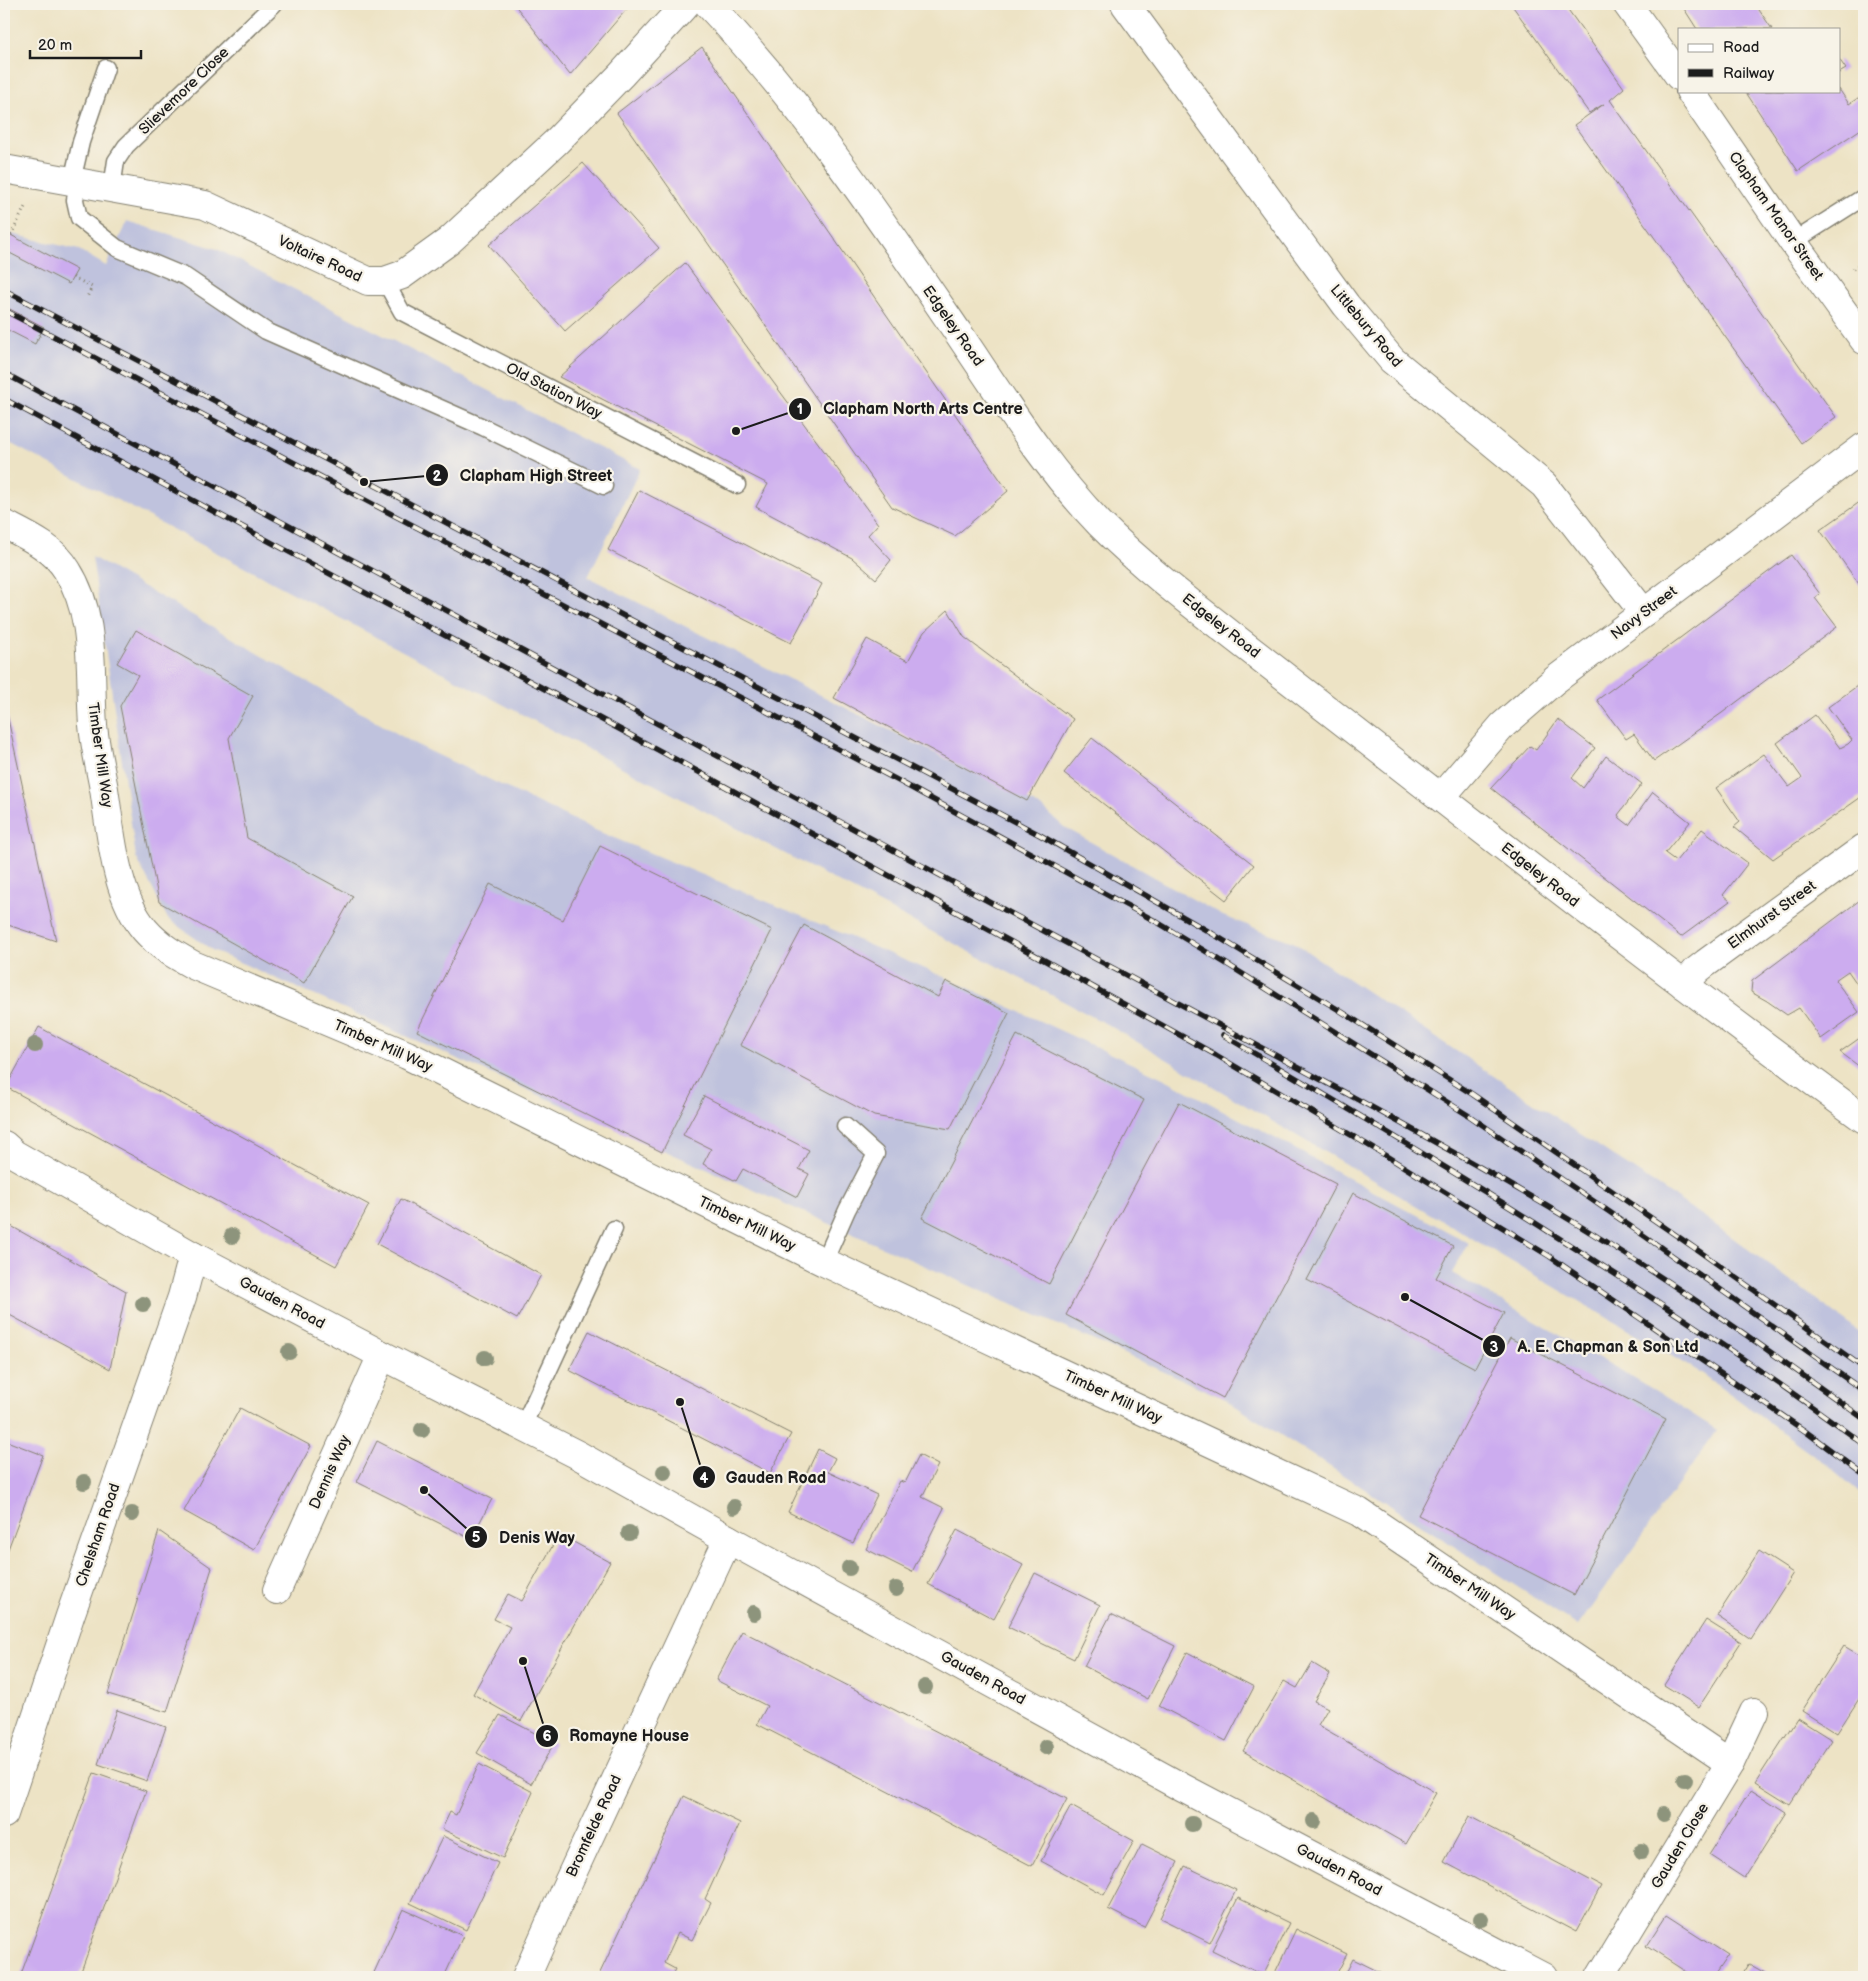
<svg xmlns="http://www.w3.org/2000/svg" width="1868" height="1981" font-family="'Balsamiq Sans',sans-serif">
<rect width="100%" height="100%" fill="#f7f3e8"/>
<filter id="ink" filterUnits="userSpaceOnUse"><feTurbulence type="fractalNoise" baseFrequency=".02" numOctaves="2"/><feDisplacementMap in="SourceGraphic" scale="10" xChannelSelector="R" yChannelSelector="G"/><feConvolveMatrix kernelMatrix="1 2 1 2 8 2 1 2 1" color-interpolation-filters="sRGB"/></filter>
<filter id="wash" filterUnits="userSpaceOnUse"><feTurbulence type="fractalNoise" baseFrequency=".0096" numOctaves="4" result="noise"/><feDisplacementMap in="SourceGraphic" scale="20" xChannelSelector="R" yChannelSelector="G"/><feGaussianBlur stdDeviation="1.12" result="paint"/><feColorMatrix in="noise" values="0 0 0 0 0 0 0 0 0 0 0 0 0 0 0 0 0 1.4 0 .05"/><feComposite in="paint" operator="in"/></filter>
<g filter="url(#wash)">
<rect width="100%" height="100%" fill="#ede3c5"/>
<!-- industrial -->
<g fill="#bfc2dd">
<path d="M 127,221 L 217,249 L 640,469 L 588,577 L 1043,808 L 1064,827 L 1223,916 L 1293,942 L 1706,1218 L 1864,1335 L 1864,1496 L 1826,1464 L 1703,1374 L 1110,1026 L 4,440 L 4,232 L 79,250 L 106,266 Z"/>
<path d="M 92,557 L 415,744 L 595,830 L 794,913 L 951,980 L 1165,1079 L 1469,1243 L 1452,1273 L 1656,1391 L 1717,1430 L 1578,1626 L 1223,1398 L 212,950 L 168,919 L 136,857 Z"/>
</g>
<g id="blocks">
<!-- building -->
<g fill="#ccacef">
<path d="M 514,4 L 631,4 L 570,75 Z"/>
<path d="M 1511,4 L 1564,4 L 1624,88 L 1610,100 L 1836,417 L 1801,443 L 1574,125 L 1604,104 L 1589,113 Z"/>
<path d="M 1681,4 L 1755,4 L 1772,29 L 1697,29 Z"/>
<path d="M 702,47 L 1008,491 L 955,536 L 892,507 L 617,113 Z"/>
<path d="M 1839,59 L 1846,69 L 1839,73 Z"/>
<path d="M 1839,89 L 1849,104 L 1864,94 L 1864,127 L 1798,171 L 1745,91 L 1839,91 Z"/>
<path d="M 583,163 L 659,248 L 565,331 L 489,245 Z"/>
<path d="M 7,233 L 77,270 L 69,284 L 4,250 L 4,239 Z"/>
<path d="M 685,263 L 878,524 L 868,535 L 891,560 L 876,579 L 852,558 L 756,507 L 768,484 L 559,377 Z"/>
<path d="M 4,306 L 44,327 L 35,344 L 4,328 Z"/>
<path d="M 639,490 L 822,584 L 791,643 L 608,550 Z"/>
<path d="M 1864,499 L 1864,591 L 1820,530 Z"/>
<path d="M 1791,555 L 1820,594 L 1815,598 L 1837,627 L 1722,713 L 1654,761 L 1634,734 L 1626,739 L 1597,700 Z"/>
<path d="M 948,610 L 964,637 L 1073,719 L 1027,801 L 834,698 L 867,639 L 908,661 L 924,632 Z"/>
<path d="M 136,630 L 253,696 L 229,738 L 247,838 L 353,896 L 304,983 L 159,902 L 120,706 L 138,675 L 117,663 Z"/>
<path d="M 1864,681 L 1864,795 L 1773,859 L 1734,827 L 1740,822 L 1716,788 L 1764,754 L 1789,787 L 1802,778 L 1777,743 L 1815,715 L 1840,748 L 1848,744 L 1852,740 L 1828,707 Z"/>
<path d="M 4,705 L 5,705 L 56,941 L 5,924 Z"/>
<path d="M 1558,719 L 1595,748 L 1572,778 L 1583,788 L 1606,756 L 1642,784 L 1618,815 L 1620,818 L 1629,825 L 1653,792 L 1690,822 L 1665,853 L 1669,856 L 1676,861 L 1702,829 L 1748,863 L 1723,895 L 1730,901 L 1681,937 L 1491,788 L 1530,746 L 1536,750 Z"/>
<path d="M 1092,738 L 1254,865 L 1226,900 L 1064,773 Z"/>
<path d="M 600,846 L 772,930 L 662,1152 L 417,1031 L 490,884 L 563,920 Z"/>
<path d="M 1864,897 L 1864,994 L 1848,971 L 1835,980 L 1859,1012 L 1821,1039 L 1799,1008 L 1787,1015 L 1767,1001 L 1751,992 L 1752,981 Z"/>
<path d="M 804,925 L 938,997 L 946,981 L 1009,1013 L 950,1129 L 874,1116 L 740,1045 Z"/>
<path d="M 39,1027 L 369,1205 L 336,1266 L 6,1087 Z"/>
<path d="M 1017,1035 L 1144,1100 L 1049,1284 L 922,1218 Z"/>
<path d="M 1864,1035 L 1864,1070 L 1840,1052 Z"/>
<path d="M 704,1096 L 809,1150 L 799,1169 L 809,1174 L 797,1197 L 743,1169 L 736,1181 L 703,1164 L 711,1149 L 683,1135 Z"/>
<path d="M 1179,1102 L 1336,1184 L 1223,1398 L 1066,1315 Z"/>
<path d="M 1353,1193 L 1453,1246 L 1436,1278 L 1504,1313 L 1475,1368 L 1307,1280 Z"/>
<path d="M 401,1199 L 541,1275 L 517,1319 L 377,1244 Z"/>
<path d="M 4,1222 L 126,1291 L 110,1369 L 4,1312 Z"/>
<path d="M 589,1331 L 791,1434 L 770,1473 L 569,1370 Z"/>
<path d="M 1510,1338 L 1666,1419 L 1574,1595 L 1418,1515 Z"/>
<path d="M 240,1408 L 311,1446 L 254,1550 L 184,1511 Z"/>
<path d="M 4,1440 L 43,1455 L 4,1560 Z"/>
<path d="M 377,1441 L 492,1499 L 471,1539 L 357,1482 Z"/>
<path d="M 818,1449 L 835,1458 L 828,1472 L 877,1495 L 853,1543 L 788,1512 Z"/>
<path d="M 919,1455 L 938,1465 L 922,1497 L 944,1508 L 912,1572 L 866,1549 L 900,1481 L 905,1483 Z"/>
<path d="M 957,1530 L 1023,1565 L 994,1619 L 928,1584 Z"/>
<path d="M 159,1531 L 212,1568 L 167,1712 L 108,1694 Z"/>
<path d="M 559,1534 L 610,1562 L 521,1721 L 473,1694 L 510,1627 L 494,1619 L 508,1594 L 522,1601 Z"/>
<path d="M 1759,1551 L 1793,1573 L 1751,1639 L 1717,1616 Z"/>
<path d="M 1035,1573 L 1100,1605 L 1074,1659 L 1008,1627 Z"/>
<path d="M 1111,1614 L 1175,1646 L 1148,1699 L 1084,1666 Z"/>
<path d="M 1706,1620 L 1741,1642 L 1699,1707 L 1664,1685 Z"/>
<path d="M 742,1631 L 1067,1799 L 1032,1866 L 757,1724 L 767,1706 L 716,1680 Z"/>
<path d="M 1844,1646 L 1864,1658 L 1864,1691 L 1837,1733 L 1802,1711 Z"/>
<path d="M 1187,1652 L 1254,1687 L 1226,1741 L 1159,1706 Z"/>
<path d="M 1312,1663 L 1330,1674 L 1314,1701 L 1328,1708 L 1318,1725 L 1436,1793 L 1406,1844 L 1243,1751 L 1284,1681 L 1297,1688 Z"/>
<path d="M 117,1710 L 166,1727 L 147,1781 L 98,1764 Z"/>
<path d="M 500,1715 L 554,1743 L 531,1784 L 477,1753 Z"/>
<path d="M 1797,1718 L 1832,1740 L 1790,1805 L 1755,1783 Z"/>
<path d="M 479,1764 L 533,1792 L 503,1858 L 442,1829 L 450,1812 L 456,1815 Z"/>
<path d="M 94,1773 L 146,1791 L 79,1977 L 20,1977 Z"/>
<path d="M 1751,1790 L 1786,1812 L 1744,1878 L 1709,1855 Z"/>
<path d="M 684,1796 L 740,1823 L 705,1899 L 711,1903 L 692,1940 L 678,1933 L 664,1963 L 675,1969 L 671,1977 L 598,1977 Z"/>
<path d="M 1071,1806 L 1134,1841 L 1104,1895 L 1041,1861 Z"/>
<path d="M 1469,1816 L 1601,1886 L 1576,1932 L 1444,1862 Z"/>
<path d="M 443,1836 L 498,1863 L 466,1930 L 410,1903 Z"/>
<path d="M 1142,1844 L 1178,1862 L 1144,1927 L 1108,1909 Z"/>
<path d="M 1185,1866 L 1236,1890 L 1210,1943 L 1160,1918 Z"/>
<path d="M 1238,1898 L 1289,1923 L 1263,1975 L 1212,1950 Z"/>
<path d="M 403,1909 L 463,1936 L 444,1977 L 372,1977 Z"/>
<path d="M 1666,1915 L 1728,1955 L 1713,1977 L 1694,1977 L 1646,1946 Z"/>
<path d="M 1296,1929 L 1347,1954 L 1335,1977 L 1273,1977 Z"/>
<path d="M 1353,1959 L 1390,1977 L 1344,1977 Z"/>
<path d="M 1750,1963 L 1775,1977 L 1741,1977 Z"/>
</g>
</g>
</g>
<g filter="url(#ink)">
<use href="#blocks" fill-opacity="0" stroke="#848070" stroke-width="1"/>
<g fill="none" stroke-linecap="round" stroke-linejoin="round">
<defs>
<g id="lane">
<path d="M 72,181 L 81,142 L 106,68"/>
<path d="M 77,183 L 75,200 L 79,218 L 117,248 L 186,277 L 266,331 L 483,427 L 604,486"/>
<path d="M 112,188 L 116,161 L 126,146 L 274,4"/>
<path d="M 1793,242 L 1864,197"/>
<path d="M 385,281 L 402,312 L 737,485"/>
<path d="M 824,1262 L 847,1210 L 876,1154 L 845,1126"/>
<path d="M 523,1426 L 614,1229"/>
</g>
<g id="street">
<path d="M 708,4 C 803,104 881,220 959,334 C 1003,399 1045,467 1100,524 C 1140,564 1185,599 1230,634 C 1279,672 1329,711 1378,749 C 1539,874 1700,999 1864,1119"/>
<path d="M 1125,4 L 1346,305 L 1392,360 L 1544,485 L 1644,613"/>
<path d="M 1627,4 L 1679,76"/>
<path d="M 1690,91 L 1793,242 L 1864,340"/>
<path d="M 4,169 L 205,205 L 368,281 L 385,281 L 402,275 L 449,241 L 556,142 L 621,75 L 686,4"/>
<path d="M 4,524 C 27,536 53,547 67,570 C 97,617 89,673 93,725 C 95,747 100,768 104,789 C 111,833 115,895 145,930 C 159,946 175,955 193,965 L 407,1055 L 824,1262 L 1359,1512 L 1730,1763"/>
<path d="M 1441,797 L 1503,725 L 1555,680 L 1864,447"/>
<path d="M 1684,985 L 1697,970 L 1706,963 L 1864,848"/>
<path d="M 4,1145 L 14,1154 L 193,1256 L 382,1355 L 578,1455 L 728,1539 L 1183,1788 L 1543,1977"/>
<path d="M 277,1590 L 382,1355"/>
<path d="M 4,1814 L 70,1616 L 182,1297 L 193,1256"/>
<path d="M 526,1977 L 564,1891 L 728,1539"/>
<path d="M 1600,1977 L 1730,1763 L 1754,1712"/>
</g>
</defs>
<!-- lane casing -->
<use href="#lane" stroke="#848070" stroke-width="19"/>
<!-- street casing -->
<use href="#street" stroke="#848070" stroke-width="30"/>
<!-- path -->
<g stroke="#848070" stroke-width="3" stroke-dasharray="1 4" stroke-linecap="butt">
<path d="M 11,235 L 25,207"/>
<path d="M 1853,269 L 1864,261"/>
<path d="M 73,277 L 92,287 L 86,299"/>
<path d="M 37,340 L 40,335"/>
</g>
<!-- lane -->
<use href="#lane" stroke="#fff" stroke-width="16"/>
<!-- street -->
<use href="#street" stroke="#fff" stroke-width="28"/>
<defs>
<g id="rail">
<path d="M 4,290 L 1040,835 L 1213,934 L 1339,1010 L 1472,1094 L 1696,1249 L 1864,1368"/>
<path d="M 4,310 L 895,779 L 1157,922 L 1230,966 L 1471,1117 L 1646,1237 L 1864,1391"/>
<path d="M 4,373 L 1344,1092 C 1439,1144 1534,1196 1625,1254 C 1707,1306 1786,1363 1864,1419"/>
<path d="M 4,399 L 662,752 L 1026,950 L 1216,1055 L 1383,1154 L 1549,1256 L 1805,1431 L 1864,1475"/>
<path d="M 1223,1035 C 1442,1163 1659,1295 1864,1444"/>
</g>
</defs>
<!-- rail casing -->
<use href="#rail" stroke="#1c1c1c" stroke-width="5.5"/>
<!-- rail -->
<use href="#rail" stroke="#f7f3e8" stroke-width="4" stroke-dasharray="11" stroke-linecap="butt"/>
</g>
<!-- trees -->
<g fill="#8d947c">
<circle cx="35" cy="1045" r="8"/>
<circle cx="232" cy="1236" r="8"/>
<circle cx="143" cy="1304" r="8"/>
<circle cx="289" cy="1352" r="8"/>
<circle cx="485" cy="1358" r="8"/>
<circle cx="422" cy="1430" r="8"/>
<circle cx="664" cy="1472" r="8"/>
<circle cx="84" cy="1482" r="8"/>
<circle cx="734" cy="1507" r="8"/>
<circle cx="132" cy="1514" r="8"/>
<circle cx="629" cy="1533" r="8"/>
<circle cx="849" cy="1568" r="8"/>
<circle cx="896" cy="1589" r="8"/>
<circle cx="754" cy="1613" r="8"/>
<circle cx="925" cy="1687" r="8"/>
<circle cx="1046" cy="1747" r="8"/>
<circle cx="1685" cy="1780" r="8"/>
<circle cx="1664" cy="1814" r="8"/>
<circle cx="1314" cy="1821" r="8"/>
<circle cx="1192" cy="1824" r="8"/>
<circle cx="1641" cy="1851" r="8"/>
<circle cx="1481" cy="1919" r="8"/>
</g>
</g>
<g text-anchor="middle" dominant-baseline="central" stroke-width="4.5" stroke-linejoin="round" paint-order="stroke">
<!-- street labels -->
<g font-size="15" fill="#1c1c1c" stroke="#f7f3e8">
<text transform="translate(184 91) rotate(-44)">Slievemore Close</text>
<text transform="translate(1776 216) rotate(55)">Clapham Manor Street</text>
<text transform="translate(320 259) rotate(25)">Voltaire Road</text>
<text transform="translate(953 326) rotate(55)">Edgeley Road</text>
<text transform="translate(1366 326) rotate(50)">Littlebury Road</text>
<text transform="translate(554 391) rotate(27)">Old Station Way</text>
<text transform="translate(1644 613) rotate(-37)">Navy Street</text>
<text transform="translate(1221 626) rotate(38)">Edgeley Road</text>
<text transform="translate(100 755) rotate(82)">Timber Mill Way</text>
<text transform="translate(1540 875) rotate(38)">Edgeley Road</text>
<text transform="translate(1772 915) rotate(-36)">Elmhurst Street</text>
<text transform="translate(383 1046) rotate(24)">Timber Mill Way</text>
<text transform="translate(747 1224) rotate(26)">Timber Mill Way</text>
<text transform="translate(282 1303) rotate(28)">Gauden Road</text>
<text transform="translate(1113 1397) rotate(25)">Timber Mill Way</text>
<text transform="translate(330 1472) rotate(-66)">Dennis Way</text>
<text transform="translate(98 1535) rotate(-71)">Chelsham Road</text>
<text transform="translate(1470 1587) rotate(34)">Timber Mill Way</text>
<text transform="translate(983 1678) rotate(29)">Gauden Road</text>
<text transform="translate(594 1826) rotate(-65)">Bromfelde Road</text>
<text transform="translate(1680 1846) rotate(-59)">Gauden Close</text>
<text transform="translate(1339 1870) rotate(28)">Gauden Road</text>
</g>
</g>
<!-- callouts -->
<path fill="none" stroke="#1c1c1c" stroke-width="2" d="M736 431L800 409M364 482L437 475M1405 1297L1494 1346M680 1402L704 1477M424 1490L476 1537M523 1661L547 1736"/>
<g fill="#1c1c1c" stroke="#f7f3e8" stroke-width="2">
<circle cx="736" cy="431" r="5"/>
<circle cx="364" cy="482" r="5"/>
<circle cx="1405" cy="1297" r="5"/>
<circle cx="680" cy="1402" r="5"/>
<circle cx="424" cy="1490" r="5"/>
<circle cx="523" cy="1661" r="5"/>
<circle cx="800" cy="409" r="12"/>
<circle cx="437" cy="475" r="12"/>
<circle cx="1494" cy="1346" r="12"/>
<circle cx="704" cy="1477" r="12"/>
<circle cx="476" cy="1537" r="12"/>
<circle cx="547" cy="1736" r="12"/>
</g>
<g font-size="15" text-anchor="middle" font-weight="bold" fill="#fff">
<text x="800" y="414">1</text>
<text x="437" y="481">2</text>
<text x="1494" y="1352">3</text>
<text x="704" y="1483">4</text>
<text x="476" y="1542">5</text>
<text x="547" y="1741">6</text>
</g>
<g font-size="16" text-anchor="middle" font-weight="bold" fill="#1c1c1c" stroke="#f7f3e8" stroke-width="4.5" stroke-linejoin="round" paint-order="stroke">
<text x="923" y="414">Clapham North Arts Centre</text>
<text x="536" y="481">Clapham High Street</text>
<text x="1608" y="1352">A. E. Chapman &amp; Son Ltd</text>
<text x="776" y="1483">Gauden Road</text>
<text x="537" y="1543">Denis Way</text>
<text x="629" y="1741">Romayne House</text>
</g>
<!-- margin -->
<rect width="1868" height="1981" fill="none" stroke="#f7f3e8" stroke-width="20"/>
<!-- legend -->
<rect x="1678" y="28" width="162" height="65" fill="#f7f3e8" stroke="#9f9d96"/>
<rect x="1688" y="44" width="25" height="8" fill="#ffffff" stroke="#9f9d96"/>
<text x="1723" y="52" font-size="15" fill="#1c1c1c">Road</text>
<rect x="1688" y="69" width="25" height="8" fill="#1c1c1c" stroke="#9f9d96"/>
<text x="1723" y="78" font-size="15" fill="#1c1c1c">Railway</text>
<!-- scale -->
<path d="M30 50v8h111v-8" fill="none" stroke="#1c1c1c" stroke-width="2.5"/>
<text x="38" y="50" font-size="15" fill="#1c1c1c" stroke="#f7f3e8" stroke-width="4" paint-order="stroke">20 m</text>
</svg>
